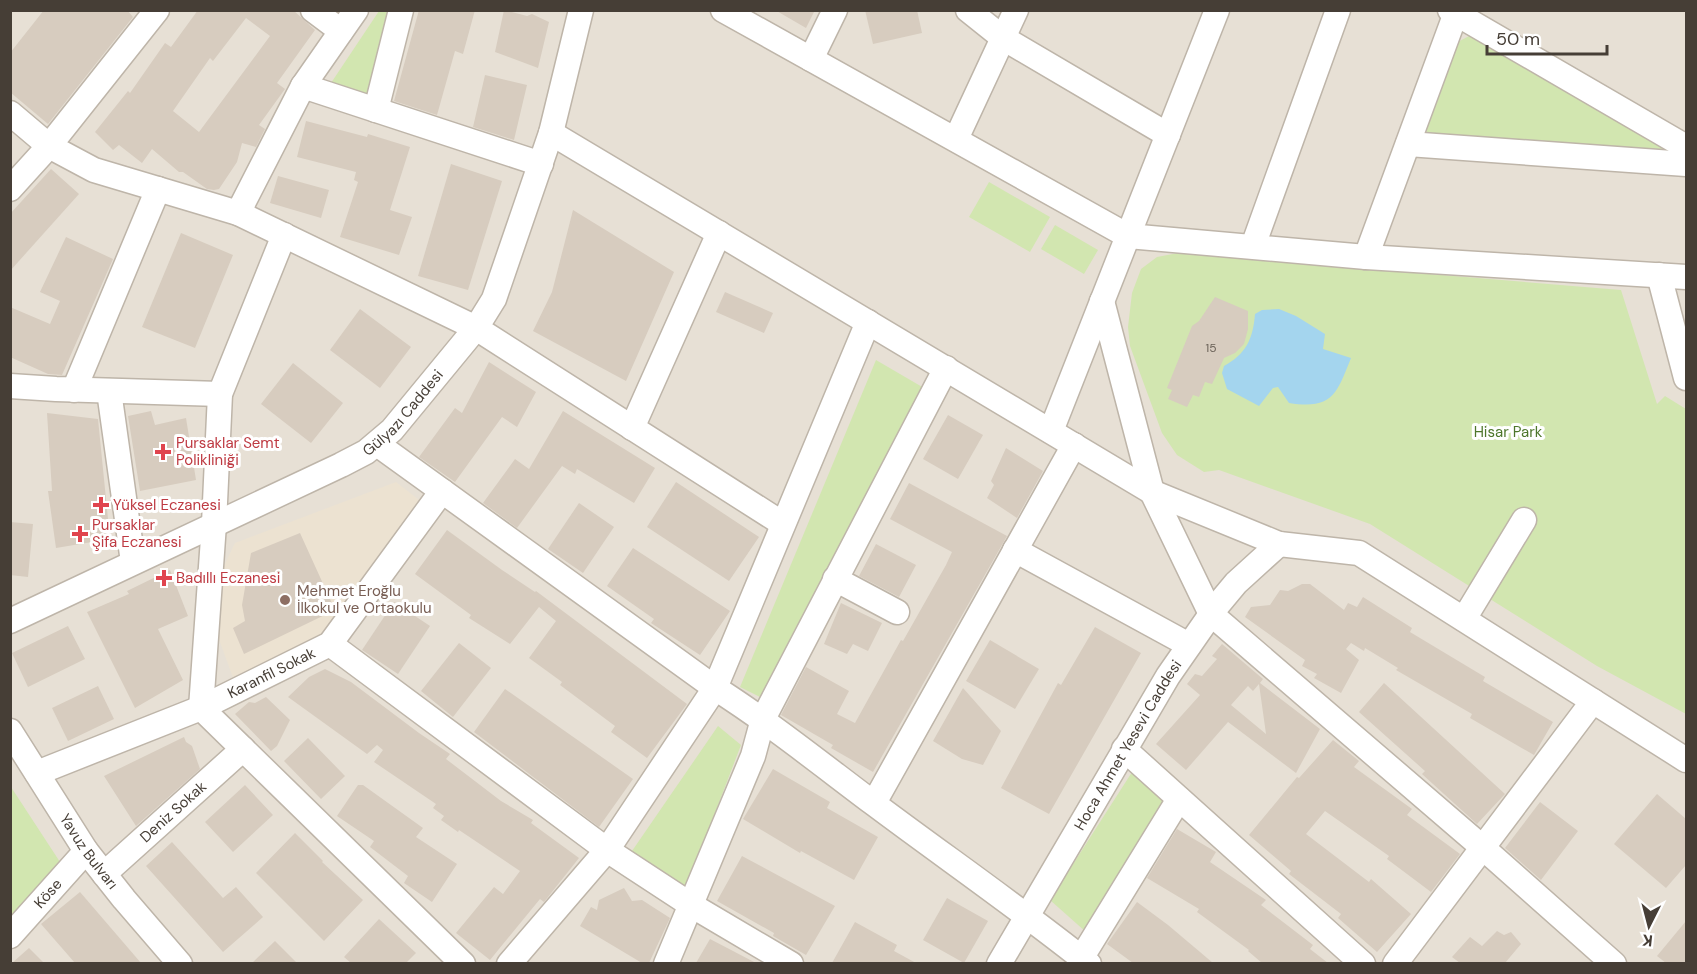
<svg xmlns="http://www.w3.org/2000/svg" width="1697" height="974" font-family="'DM Sans',sans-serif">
<rect width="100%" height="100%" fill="#f3eee7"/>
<!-- residential -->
<rect fill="#e7e0d5" x="11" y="11" width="1675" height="952"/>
<!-- education -->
<path fill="#ece2d1" d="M 396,482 L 423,503 L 323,638 L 235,683 L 216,631 L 222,570 L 235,543 Z"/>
<!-- green -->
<g fill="#d2e6b0">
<path d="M 379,11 L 392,11 L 367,97 L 331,83 Z"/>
<path d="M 1471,35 L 1686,158 L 1430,138 L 1422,123 L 1452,45 Z"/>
<path d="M 989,182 L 1050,217 L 1030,252 L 969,217 Z"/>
<path d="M 1055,225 L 1098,250 L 1084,274 L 1041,249 Z"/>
<path d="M 1178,253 L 1621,290 L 1657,404 L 1665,396 L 1686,409 L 1686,714 L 1597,666 L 1370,524 L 1219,470 L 1204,472 L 1177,455 L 1162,433 L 1130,346 L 1128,327 L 1132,293 L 1141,269 L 1157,257 Z"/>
<path d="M 876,360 L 924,388 L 762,698 L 740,687 Z"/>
<path d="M 718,726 L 741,745 L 686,889 L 632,851 Z"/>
<path d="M 1134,769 L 1166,802 L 1086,932 L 1050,900 Z"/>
<path d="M 11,787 L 60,862 L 11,917 Z"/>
</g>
<!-- water -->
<path fill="#a4d5ee" d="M 1279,309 L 1296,316 L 1325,334 L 1323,349 L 1351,358 C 1337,393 1333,410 1289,403 L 1278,387 L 1273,388 L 1259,406 L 1227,389 L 1222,373 L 1224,366 C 1246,354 1253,339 1255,314 L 1262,310 Z"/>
<!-- building -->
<g fill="#d7ccbf" fill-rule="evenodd">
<path d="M 44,10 L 127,10 L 133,17 L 48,124 L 10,92 L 10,53 Z"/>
<path d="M 198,10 L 293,10 L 315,30 L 277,83 L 285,89 L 259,125 L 265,129 L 256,147 L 242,143 L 237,162 L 219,189 L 214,190 L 207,189 L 183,172 L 179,172 L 152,149 L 142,163 L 119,145 L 113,150 L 95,132 L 128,91 L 130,93 L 165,43 L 171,47 ZM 246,18 L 270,36 L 199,132 L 173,111 L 210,58 L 213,61 Z"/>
<path d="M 419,10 L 475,10 L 463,54 L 455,51 L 437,115 L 394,101 Z"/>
<path d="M 504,10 L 527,16 L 532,14 L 549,22 L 538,68 L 495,52 Z"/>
<path d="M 775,10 L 815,10 L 806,28 Z"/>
<path d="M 865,10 L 917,10 L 922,33 L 873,44 Z"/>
<path d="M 485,75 L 527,85 L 514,140 L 473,127 Z"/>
<path d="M 306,121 L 367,137 L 368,134 L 410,147 L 390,210 L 412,217 L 399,255 L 340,237 L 358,182 L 354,180 L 356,172 L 297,157 Z"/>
<path d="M 451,164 L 502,181 L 468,290 L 418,276 Z"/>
<path d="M 51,169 L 79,194 L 10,271 L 10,214 Z"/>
<path d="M 278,176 L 329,190 L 321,218 L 270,203 Z"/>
<path d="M 573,210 L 674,272 L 626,381 L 533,331 L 552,292 Z"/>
<path d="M 181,233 L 233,255 L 195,348 L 142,327 Z"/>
<path d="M 66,237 L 113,259 L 62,375 L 48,374 L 10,357 L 10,307 L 50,324 L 60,301 L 40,292 Z"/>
<path d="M 725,292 L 773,313 L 764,333 L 716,312 Z"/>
<path d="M 1215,297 L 1248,311 L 1248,329 L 1244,344 L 1235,353 L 1224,358 L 1212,384 L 1205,382 L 1199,397 L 1193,395 L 1187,407 L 1168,399 L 1172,390 L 1167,388 L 1192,326 L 1199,321 Z"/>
<path d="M 360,309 L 411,347 L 380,388 L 330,350 Z"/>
<path d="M 489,362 L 536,392 L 517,427 L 502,417 L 455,482 L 419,457 L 455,408 L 462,413 Z"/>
<path d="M 293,363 L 343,403 L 311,443 L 261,404 Z"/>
<path d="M 151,411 L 155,425 L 186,418 L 196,480 L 140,491 L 128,416 Z"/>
<path d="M 563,411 L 655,468 L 634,503 L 577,469 L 575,474 L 562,466 L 517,528 L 483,503 L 515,459 L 529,469 Z"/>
<path d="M 47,413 L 98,419 L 110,539 L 56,548 L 48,491 L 52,491 Z"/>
<path d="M 948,415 L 983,435 L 958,479 L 923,459 Z"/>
<path d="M 1006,448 L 1043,471 L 1017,518 L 987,498 L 994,485 L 991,481 Z"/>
<path d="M 676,482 L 759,537 L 729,581 L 647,527 Z"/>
<path d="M 909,483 L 1007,536 L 873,772 L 831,748 L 833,745 L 781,715 L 806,667 L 849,691 L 837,714 L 855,723 L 901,640 L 903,641 L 946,565 L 952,552 L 890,519 Z"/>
<path d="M 579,503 L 614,527 L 583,573 L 548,549 Z"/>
<path d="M 10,522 L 33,524 L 28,577 L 10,575 Z"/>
<path d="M 447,530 L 502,570 L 535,592 L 536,591 L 687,704 L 647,758 L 611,732 L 615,726 L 560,685 L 562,682 L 529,658 L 556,621 L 539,607 L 510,644 L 469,618 L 471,615 L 415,574 Z"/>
<path d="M 300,533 L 335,610 L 244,654 L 233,628 L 245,621 L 242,605 L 251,553 Z"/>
<path d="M 876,544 L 916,565 L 899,597 L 859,576 Z"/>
<path d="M 633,548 L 730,611 L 700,655 L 651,623 L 654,619 L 607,586 Z"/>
<path d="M 170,570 L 188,616 L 158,629 L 183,680 L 135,708 L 87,612 L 129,594 L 127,591 Z"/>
<path d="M 1302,584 L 1310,584 L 1344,610 L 1348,603 L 1357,607 L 1363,597 L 1412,628 L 1410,632 L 1485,677 L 1483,681 L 1553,722 L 1534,755 L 1470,718 L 1472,714 L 1396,670 L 1398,668 L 1365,648 L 1364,651 L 1351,643 L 1346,649 L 1359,660 L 1341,693 L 1314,678 L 1317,674 L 1302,666 L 1305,660 L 1245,617 L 1251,607 L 1270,605 L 1280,590 L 1288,591 Z"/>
<path d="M 394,602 L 430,626 L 398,674 L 362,650 Z"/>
<path d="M 841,603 L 882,623 L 868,651 L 853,644 L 847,654 L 824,644 Z"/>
<path d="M 68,626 L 85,659 L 28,687 L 12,653 Z"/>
<path d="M 1095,627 L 1141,653 L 1049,814 L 1001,788 L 1058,683 L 1061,685 Z"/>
<path d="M 990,640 L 1039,669 L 1015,709 L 966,681 Z"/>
<path d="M 459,643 L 491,668 L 453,717 L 421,691 Z"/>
<path d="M 1222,644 L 1263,679 L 1260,683 L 1320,729 L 1296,773 L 1228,722 L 1186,770 L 1156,744 L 1200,695 L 1187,684 L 1195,674 L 1202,676 L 1217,659 L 1212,656 ZM 1259,684 L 1266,734 L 1231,705 L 1248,686 L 1253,691 Z"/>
<path d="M 325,669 L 351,682 L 419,733 L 450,754 L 446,759 L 501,801 L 533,820 L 531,823 L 579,858 L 544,902 L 540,899 L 490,960 L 456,933 L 494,887 L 503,894 L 520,871 L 459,830 L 458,832 L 441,820 L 444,816 L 433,808 L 436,804 L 374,762 L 383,750 L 377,745 L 367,754 L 288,697 L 309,677 Z"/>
<path d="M 1384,683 L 1505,794 L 1477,824 L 1422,774 L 1425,771 L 1359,712 Z"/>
<path d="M 98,686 L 114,719 L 68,741 L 52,708 Z"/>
<path d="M 963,688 L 1001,731 L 983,765 L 962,759 L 933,741 Z"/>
<path d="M 505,689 L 633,779 L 599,827 L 474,732 Z"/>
<path d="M 266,697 L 290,720 L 277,746 L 271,751 L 235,714 L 249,702 L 255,703 Z"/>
<path d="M 184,737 L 186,742 L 192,746 L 200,769 L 136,826 L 104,776 Z"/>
<path d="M 308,738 L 345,776 L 321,799 L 284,761 Z"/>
<path d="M 1333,740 L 1359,761 L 1354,767 L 1412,809 L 1407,815 L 1460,854 L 1431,892 L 1387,859 L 1389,856 L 1325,811 L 1306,834 L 1369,882 L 1371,879 L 1411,914 L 1377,952 L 1338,918 L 1341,914 L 1289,874 L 1291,871 L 1249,835 L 1297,777 L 1299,778 Z"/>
<path d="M 773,769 L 830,802 L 827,808 L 878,837 L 854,880 L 801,851 L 800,853 L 743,819 Z"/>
<path d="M 245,785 L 273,815 L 233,852 L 205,822 Z"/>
<path d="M 358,785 L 363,785 L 423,828 L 416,837 L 457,864 L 432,902 L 404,883 L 408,876 L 370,847 L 374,841 L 337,816 Z"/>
<path d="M 1657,794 L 1686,819 L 1686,865 L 1666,888 L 1614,844 Z"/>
<path d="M 1540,802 L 1578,831 L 1541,880 L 1505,848 Z"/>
<path d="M 1177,829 L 1216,852 L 1210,862 L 1266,900 L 1261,905 L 1313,945 L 1310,949 L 1328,963 L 1262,963 L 1248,951 L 1249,950 L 1197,912 L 1199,909 L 1147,878 Z"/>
<path d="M 295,833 L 323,861 L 322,862 L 363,900 L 324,941 L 256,873 Z"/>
<path d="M 172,842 L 223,898 L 236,887 L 263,917 L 223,952 L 146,866 Z"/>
<path d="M 742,856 L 835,906 L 806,955 L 773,936 L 774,933 L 717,901 Z"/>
<path d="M 624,888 L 632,901 L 642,900 L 670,918 L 649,963 L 642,963 L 580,926 L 591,907 L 597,910 L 599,900 Z"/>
<path d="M 80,892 L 141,963 L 75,963 L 41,924 Z"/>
<path d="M 947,898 L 988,921 L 964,963 L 923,940 Z"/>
<path d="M 1137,902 L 1168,925 L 1213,963 L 1133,963 L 1107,944 Z"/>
<path d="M 379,919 L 416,953 L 406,963 L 351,963 L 344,957 Z"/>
<path d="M 1686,921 L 1686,963 L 1666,963 L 1657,956 Z"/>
<path d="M 855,922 L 897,945 L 894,951 L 916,963 L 832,963 Z"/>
<path d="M 1497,931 L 1504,935 L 1511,932 L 1521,944 L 1505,963 L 1460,963 L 1452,957 L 1470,937 L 1482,946 Z"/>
<path d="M 710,939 L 756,963 L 696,963 Z"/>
<path d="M 275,941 L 297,963 L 252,963 Z"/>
<path d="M 29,948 L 44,963 L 12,963 Z"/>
</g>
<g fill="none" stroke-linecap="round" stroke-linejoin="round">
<defs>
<g id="minor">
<path d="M 313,10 L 341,31"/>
<path d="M 723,10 L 1128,236 L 1366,257 L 1686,277"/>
<path d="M 968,10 L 1003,38 L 1168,135"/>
<path d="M 1450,10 L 1686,147"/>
<path d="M 811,59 L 835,10"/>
<path d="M 303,86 L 541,164"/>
<path d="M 376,110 L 401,10"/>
<path d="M 10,113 L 49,146 L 94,170 L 238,213 L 476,328 L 783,524"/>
<path d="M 551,133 L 1152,492 L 1279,544 L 1359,553 L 1686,760"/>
<path d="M 956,139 L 1016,10"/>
<path d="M 1408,144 L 1686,164"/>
<path d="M 10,189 L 49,146 L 157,10"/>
<path d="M 238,213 L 303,86 L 356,10"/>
<path d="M 284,235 L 220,394 L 214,524 L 201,708 L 463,964"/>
<path d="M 1253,246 L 1338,10"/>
<path d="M 1366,257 L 1457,10"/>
<path d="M 1659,275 L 1686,378"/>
<path d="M 1102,301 L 1152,492 L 1211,614 L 1482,847 L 1614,964"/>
<path d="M 10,386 L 56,389 L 220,394"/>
<path d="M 74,390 L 158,189"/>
<path d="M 109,391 L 133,562"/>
<path d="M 632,428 L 719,233"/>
<path d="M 1051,431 L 1217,10"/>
<path d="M 377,444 L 715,688 C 770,723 821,764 873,803 C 945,857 1019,908 1089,964"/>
<path d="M 1015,550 L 1189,645"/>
<path d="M 835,579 L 897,612"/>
<path d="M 1464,619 L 1524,520"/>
<path id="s1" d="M 10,621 L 341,465 L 366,452 L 392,430 L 476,328 L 494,299 L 551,133 L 581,10"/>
<path d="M 330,644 L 607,850 L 691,905 L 791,964"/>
<path id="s2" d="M 10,731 L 86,851 L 124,899 L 180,964"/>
<path d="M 1124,749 L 1363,964"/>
<path id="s3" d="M 37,773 L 201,708 L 330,644 L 442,491"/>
<path d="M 874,803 L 1074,445"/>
<path id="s4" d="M 104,874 L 243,749"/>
<path id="s5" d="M 10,936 L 86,851"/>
<path d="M 1082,957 L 1179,799"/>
<path d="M 509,964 L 607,850 L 715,688 L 868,322"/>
<path d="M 666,964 L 753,756 L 763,719 L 946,368"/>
<path id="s6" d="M 999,964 L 1168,676 L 1216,607 L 1236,583 L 1279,544"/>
<path d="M 1395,964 L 1593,701"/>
</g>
</defs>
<!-- minor casing -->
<use href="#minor" stroke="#beb5a9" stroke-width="27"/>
<!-- minor -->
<use href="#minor" stroke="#fff" stroke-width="24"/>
</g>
<!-- markers -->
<g fill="#e0444e" stroke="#fff" stroke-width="2">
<path d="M160 443h6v6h6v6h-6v6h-6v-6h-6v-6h6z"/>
<path d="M98 496h6v6h6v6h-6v6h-6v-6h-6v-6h6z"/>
<path d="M77 525h6v6h6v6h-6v6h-6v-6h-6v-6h6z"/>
<path d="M161 569h6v6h6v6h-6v6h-6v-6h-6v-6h6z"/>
</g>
<circle fill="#8d6e63" stroke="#fff" stroke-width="2" cx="285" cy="600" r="6"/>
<g text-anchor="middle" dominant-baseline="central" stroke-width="6" stroke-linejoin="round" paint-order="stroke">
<!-- number labels -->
<g font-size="12" fill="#6a6258">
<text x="1211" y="348">15</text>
</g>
<!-- street labels -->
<g font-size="15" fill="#463e36" stroke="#fff">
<text stroke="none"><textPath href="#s1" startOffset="448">Gülyazı Caddesi</textPath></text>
<text stroke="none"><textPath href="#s3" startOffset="255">Karanfil Sokak</textPath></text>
<text stroke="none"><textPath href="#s6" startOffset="254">Hoca Ahmet Yesevi Caddesi</textPath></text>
<text stroke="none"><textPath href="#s4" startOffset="93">Deniz Sokak</textPath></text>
<text stroke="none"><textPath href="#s2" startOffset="144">Yavuz Bulvarı</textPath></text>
<text stroke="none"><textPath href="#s5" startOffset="57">Köse</textPath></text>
</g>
<!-- park labels -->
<g font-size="15" fill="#4d762b" stroke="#fff">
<text x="1508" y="432">Hisar Park</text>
</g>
<!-- health labels -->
<g font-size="15" fill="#be3a42" stroke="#fff" text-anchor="start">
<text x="176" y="443">Pursaklar Semt<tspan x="176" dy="17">Polikliniği</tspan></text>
<text x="113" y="505">Yüksel Eczanesi</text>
<text x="92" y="525">Pursaklar<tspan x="92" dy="17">Şifa Eczanesi</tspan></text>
<text x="176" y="578">Badıllı Eczanesi</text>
</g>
<!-- education labels -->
<g font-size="15" fill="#785e54" stroke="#fff" text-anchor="start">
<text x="297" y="591">Mehmet Eroğlu<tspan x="297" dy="17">İlkokul ve Ortaokulu</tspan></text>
</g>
</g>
<!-- border -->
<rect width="1697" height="974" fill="none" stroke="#463e36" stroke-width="24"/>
<!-- north arrow -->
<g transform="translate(1649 926) rotate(186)" stroke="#ffffff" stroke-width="4.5" paint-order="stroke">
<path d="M0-4.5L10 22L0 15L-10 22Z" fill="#463e36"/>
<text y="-9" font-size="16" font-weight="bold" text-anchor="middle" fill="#463e36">K</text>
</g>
<!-- scale -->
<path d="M1487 45v9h120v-9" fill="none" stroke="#463e36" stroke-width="3"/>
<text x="1496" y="45" font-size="18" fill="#463e36" stroke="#ffffff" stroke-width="4.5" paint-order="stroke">50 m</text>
</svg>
